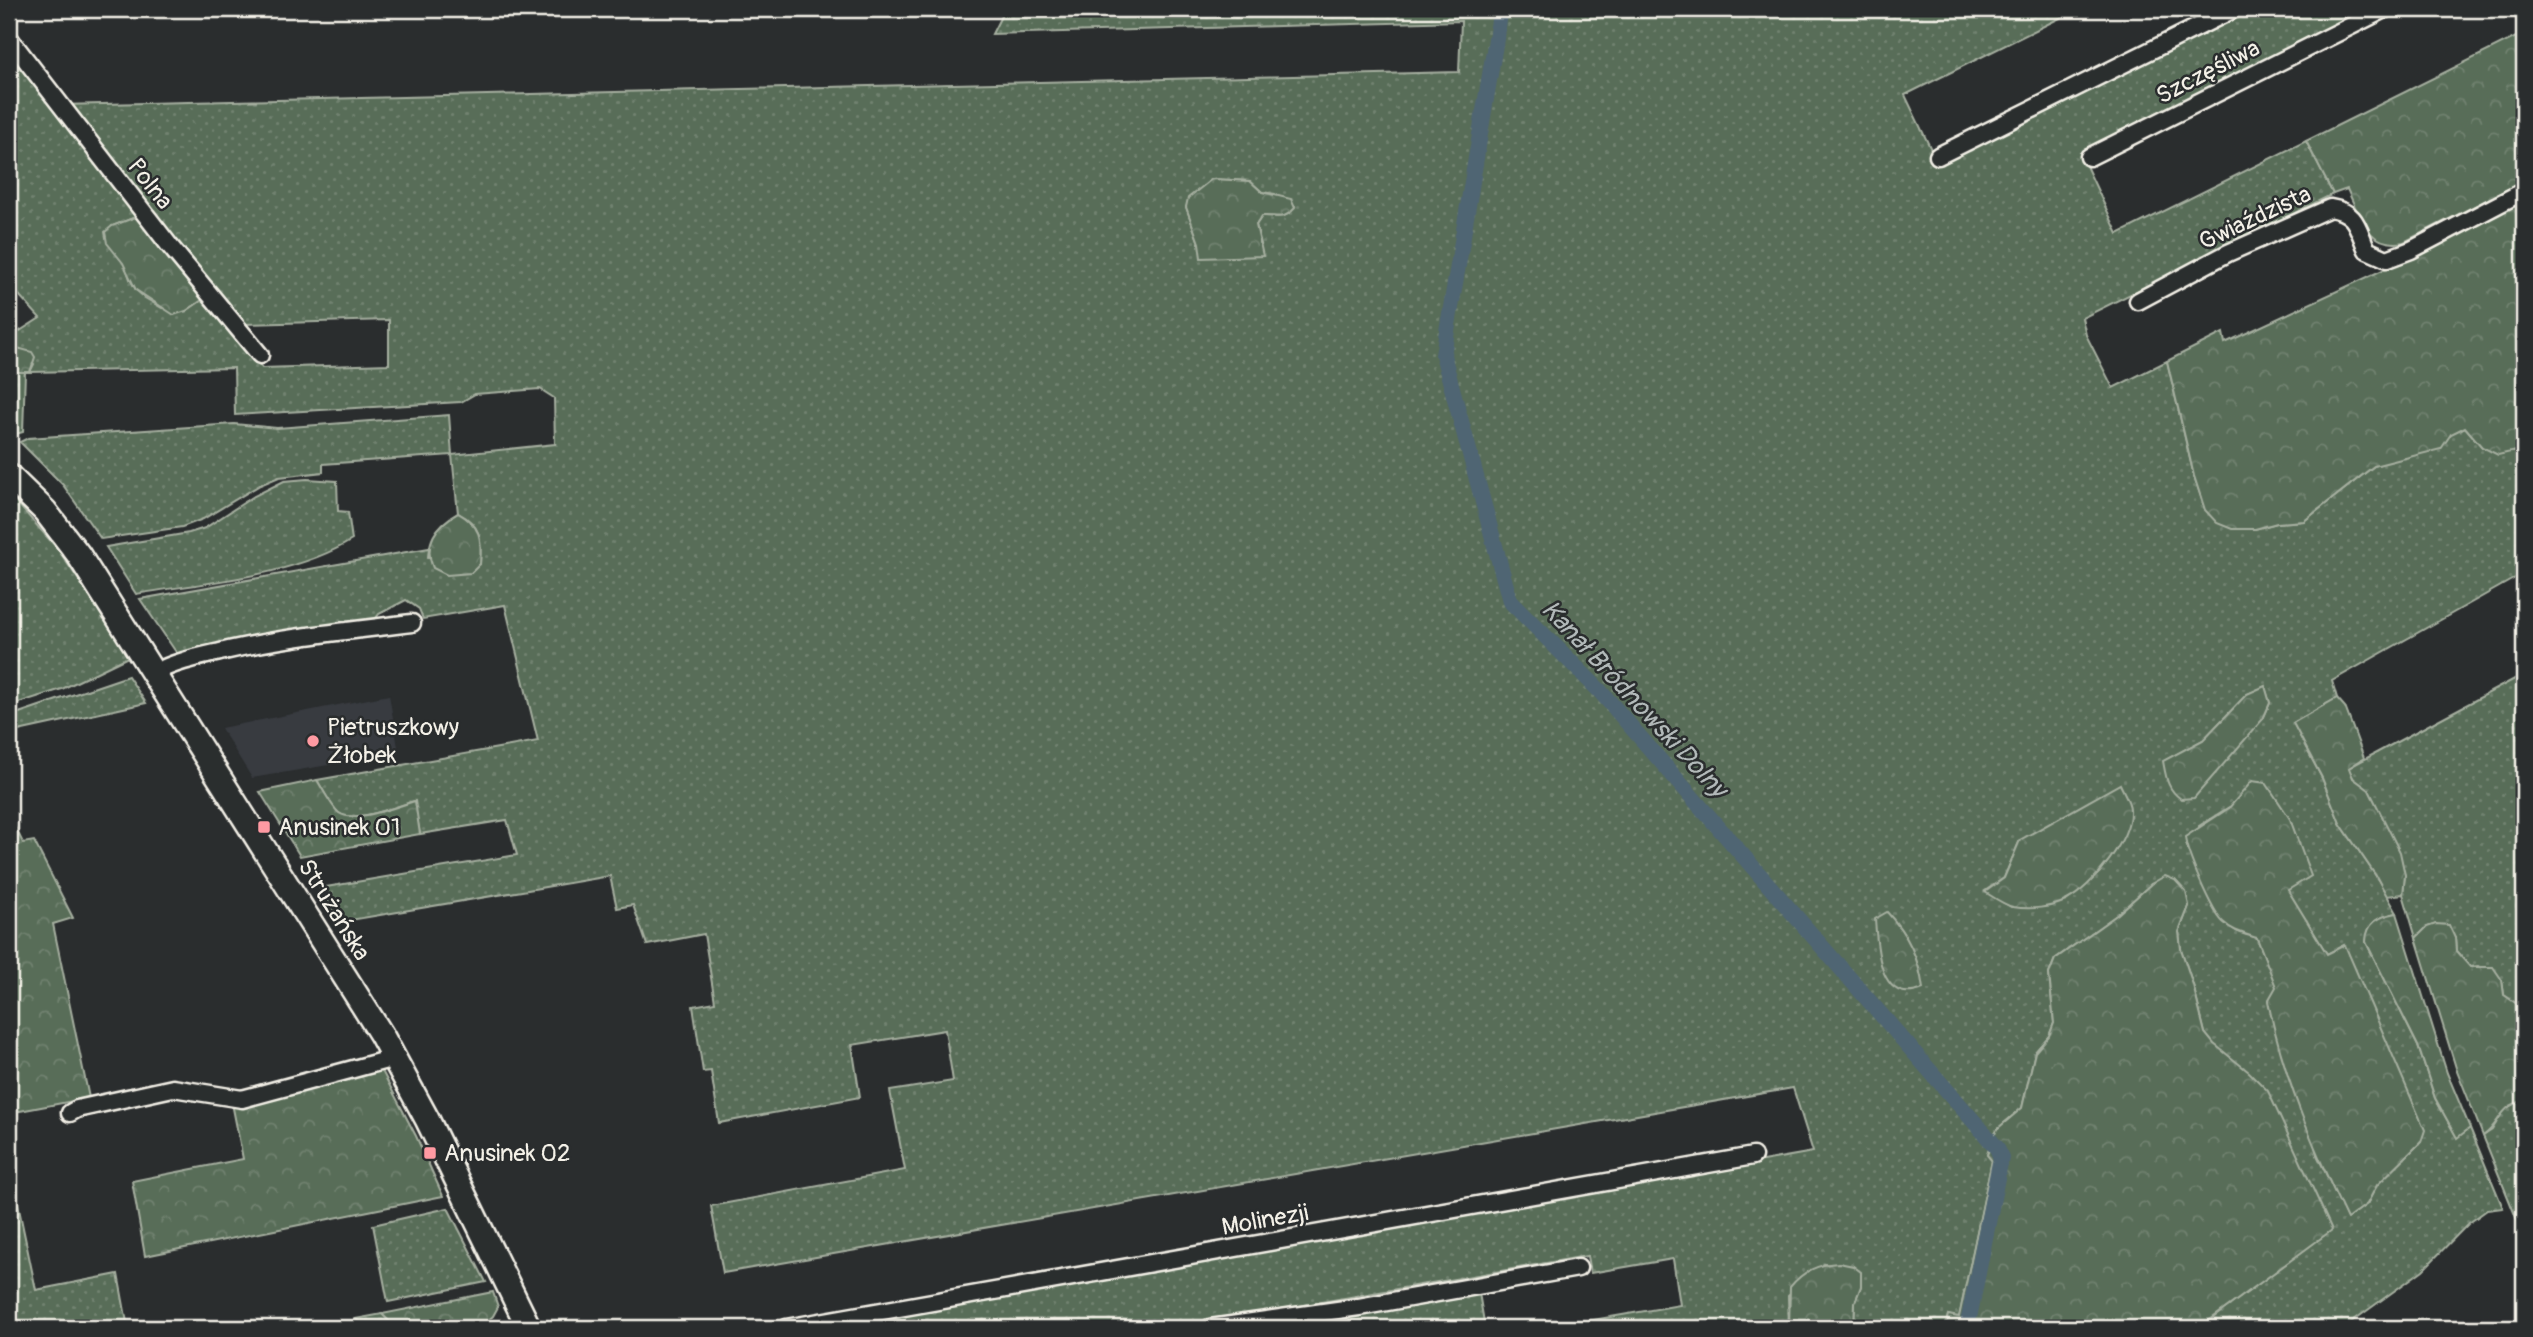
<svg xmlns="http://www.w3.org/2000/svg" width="2533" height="1337" font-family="Pangolin,sans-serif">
<defs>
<pattern id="grass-dots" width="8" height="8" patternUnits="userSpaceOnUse" patternTransform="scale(1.75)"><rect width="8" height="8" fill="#586d58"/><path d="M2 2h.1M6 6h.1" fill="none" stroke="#718270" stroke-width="1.8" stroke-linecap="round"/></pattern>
<pattern id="forest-crowns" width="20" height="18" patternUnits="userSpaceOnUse" patternTransform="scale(1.75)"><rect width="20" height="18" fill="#586d58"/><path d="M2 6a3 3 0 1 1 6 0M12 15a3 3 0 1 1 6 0" fill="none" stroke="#718270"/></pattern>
</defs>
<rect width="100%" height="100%" fill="#2a2d2e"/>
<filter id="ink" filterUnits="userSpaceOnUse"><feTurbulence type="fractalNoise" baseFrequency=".0143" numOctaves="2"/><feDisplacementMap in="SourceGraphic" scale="14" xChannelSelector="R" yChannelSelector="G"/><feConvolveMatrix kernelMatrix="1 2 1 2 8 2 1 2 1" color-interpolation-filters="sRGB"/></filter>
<g filter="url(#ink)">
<!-- built -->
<path fill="#383b41" d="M 389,695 L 399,753 L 252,778 L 221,728 Z"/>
<!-- grass -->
<g fill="url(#grass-dots)" stroke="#a6afa0" stroke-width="2" fill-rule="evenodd">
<path d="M 1058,9 L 2078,9 L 1905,95 L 1937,162 L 2248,9 L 2340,9 L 2345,20 L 2080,153 L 2118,234 L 2306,141 L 2333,194 L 2082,318 L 2086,335 L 2113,388 L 2167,361 L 2194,476 L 2205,509 L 2255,529 L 2277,523 L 2304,521 L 2374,466 L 2395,459 L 2465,427 L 2482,447 L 2513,452 L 2524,449 L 2524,573 L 2332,681 L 2337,698 L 2293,723 L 2322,778 L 2340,823 L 2376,876 L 2397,913 C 2377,917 2369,921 2366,942 L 2418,1046 L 2435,1098 L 2457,1137 L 2470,1128 L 2503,1208 L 2487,1210 L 2469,1223 L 2423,1270 L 2343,1328 L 2199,1328 L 2331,1230 L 2205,1033 L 2193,985 L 2181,949 L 2179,932 L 2189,906 L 2186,892 L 2175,880 L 2151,884 L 2118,914 L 2055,959 L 2049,974 L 2054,1023 L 2049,1036 L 2035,1052 L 2022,1108 L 1997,1129 L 1987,1154 L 1992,1160 L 1959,1318 L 1948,1315 L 1945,1328 L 1854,1328 L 1855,1302 L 1861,1286 L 1853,1266 L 1824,1264 L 1788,1296 L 1789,1328 L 1547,1328 L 1680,1305 L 1673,1259 L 1590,1273 L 1587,1256 L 1172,1328 L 820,1328 L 1813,1152 L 1793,1088 L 723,1273 L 711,1206 L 905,1170 L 890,1091 L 953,1081 L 945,1030 L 852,1045 L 860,1097 L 719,1123 L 711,1071 L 703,1072 L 693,1006 L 715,1002 L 704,934 L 647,945 L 633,905 L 617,908 L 610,876 L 339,922 L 320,888 L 517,855 L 507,820 L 420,834 L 414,801 C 397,806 354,824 339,813 C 330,806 323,789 317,780 L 538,741 L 505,605 L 423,619 L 419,609 L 406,600 L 379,614 L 373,622 L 180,658 L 140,599 L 429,548 L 428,557 L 480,564 C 482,539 481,525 458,513 L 452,455 L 323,464 L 323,472 L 279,477 L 260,485 L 203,519 L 182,527 L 101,539 L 63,485 L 20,442 L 28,438 L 234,424 L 277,428 L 449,415 L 452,455 L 555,444 L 554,398 L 540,389 L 475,394 L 461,402 L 235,415 L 234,368 L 30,372 L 34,364 L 10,346 L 15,371 L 25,372 L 23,432 L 9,436 L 9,338 L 40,318 L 9,284 L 9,48 L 141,215 L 112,226 L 130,279 L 136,290 L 145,298 L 162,308 L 186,311 L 205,298 L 262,368 L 389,364 L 389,320 L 242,324 L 61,105 L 1459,72 L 1461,21 L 992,34 L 1004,10 ZM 1212,179 L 1250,181 L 1262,192 L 1275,194 L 1295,207 C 1283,222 1278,215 1262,216 L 1256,225 L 1261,244 L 1199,243 L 1186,207 ZM 2265,687 L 2270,703 L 2263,719 L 2164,761 L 2203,740 L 2247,694 ZM 2229,807 L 2287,890 L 2327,954 L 2344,945 L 2424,1130 L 2421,1142 L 2377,1185 L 2367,1204 L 2347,1218 L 2317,1155 L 2277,987 L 2257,938 C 2251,936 2242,934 2236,931 C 2199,909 2202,864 2199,826 ZM 2020,840 L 2115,851 L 2100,872 L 2066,901 L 2047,906 L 2011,907 L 1985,891 L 2004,878 Z"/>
<path d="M 307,479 L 337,481 L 338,511 L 348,512 L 352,540 C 292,577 206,582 136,594 L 106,547 L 189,533 L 205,528 L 254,496 L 284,481 Z"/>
<path d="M 9,494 L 57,548 L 130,656 L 62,689 L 9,706 Z"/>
<path d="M 2524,674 L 2524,890 L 2519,894 L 2516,906 L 2524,926 L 2524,1009 L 2504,995 L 2502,980 L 2478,966 L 2470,967 L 2456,951 L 2455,938 L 2436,924 L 2427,927 L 2416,938 L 2403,894 L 2405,875 L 2348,768 Z"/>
<path d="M 128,676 L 146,703 L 9,733 L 9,718 L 13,715 Z"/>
<path d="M 2519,1101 L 2524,1101 L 2524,1237 L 2483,1136 L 2492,1130 L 2504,1109 Z"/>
<path d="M 18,1204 L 36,1290 L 118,1274 L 128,1328 L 9,1328 L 9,1205 Z"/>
<path d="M 448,1208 L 486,1282 L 388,1302 L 373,1225 Z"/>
<path d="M 1479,1293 L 1485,1328 L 1346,1328 L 1344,1325 L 1331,1319 Z"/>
<path d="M 382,1314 L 396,1328 L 363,1328 L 356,1319 Z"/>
</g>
<!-- forest -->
<g fill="url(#forest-crowns)" stroke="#a6afa0" stroke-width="2">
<path d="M 2524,33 L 2524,181 L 2404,242 C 2367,249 2360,216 2347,189 L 2333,194 L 2306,141 Z"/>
<path d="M 1212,179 L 1250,181 L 1262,192 L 1291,199 L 1295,208 C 1283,221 1278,215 1262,216 L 1256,225 L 1263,256 L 1201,258 L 1199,243 L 1186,207 L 1188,198 Z"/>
<path d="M 2524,200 L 2524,449 L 2498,455 L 2482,447 L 2465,427 L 2451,434 L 2441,449 L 2374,466 L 2304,521 L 2277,523 L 2255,529 L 2232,529 L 2217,523 L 2205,510 L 2194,476 L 2167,361 L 2223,333 L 2225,343 L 2441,243 Z"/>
<path d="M 141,215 L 205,298 L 186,311 L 174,315 L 136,290 L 123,263 L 107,243 L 105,232 L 112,226 Z"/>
<path d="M 10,346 L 32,352 L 35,357 L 30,372 L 15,372 Z"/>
<path d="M 458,513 C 481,526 482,538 480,564 L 471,573 L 447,575 L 433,568 C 423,544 436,525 458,513 Z"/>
<path d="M 2265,686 L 2270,703 L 2263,719 L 2194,798 L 2181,799 C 2167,789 2166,777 2163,761 L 2203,740 L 2247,694 Z"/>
<path d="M 2337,698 L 2345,707 L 2364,758 L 2349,768 L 2353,778 L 2369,790 L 2400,852 L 2405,875 L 2403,894 L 2387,896 L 2376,876 L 2340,823 L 2322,778 L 2293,723 Z"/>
<path d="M 317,780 C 322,788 332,807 339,813 C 354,824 398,806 415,801 L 420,834 L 300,856 L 260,792 Z"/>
<path d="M 2252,781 L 2266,783 L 2290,819 L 2311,876 L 2288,890 L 2327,954 L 2345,945 L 2425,1130 L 2421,1142 L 2377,1185 L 2367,1204 L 2347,1219 C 2314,1149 2283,1077 2268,1001 L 2276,987 L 2257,938 C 2246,934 2232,931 2223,922 C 2212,912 2186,852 2185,837 L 2229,808 Z"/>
<path d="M 2120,784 C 2123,791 2130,802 2130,809 C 2132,839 2092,887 2067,900 C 2052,908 2029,910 2013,907 C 2004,905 1993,897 1985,892 L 2004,878 L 2020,840 Z"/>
<path d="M 9,815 L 23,843 L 34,841 L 73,918 L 53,924 L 89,1098 L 9,1113 Z"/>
<path d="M 2165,876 L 2175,880 L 2186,892 L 2189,906 L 2179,932 L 2181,949 L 2193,985 L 2205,1033 L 2214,1044 L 2249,1072 L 2268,1091 L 2332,1230 L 2199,1328 L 1945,1328 L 1948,1315 L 1959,1317 L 1992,1161 L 1987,1155 L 1997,1129 L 2022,1108 L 2035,1052 L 2049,1036 L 2054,1023 L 2049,974 L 2055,959 L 2118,914 L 2151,884 Z"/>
<path d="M 1887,912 C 1908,935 1919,958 1923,989 C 1879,1007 1877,947 1875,919 Z"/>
<path d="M 2397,913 L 2447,1073 L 2470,1128 L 2457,1138 L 2435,1098 L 2418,1046 L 2366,942 C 2366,922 2380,916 2397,913 Z"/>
<path d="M 2436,924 L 2449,925 L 2455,938 L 2456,951 L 2470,967 L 2493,967 L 2502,980 L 2504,995 L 2524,1009 L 2524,1101 C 2499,1105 2501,1124 2483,1136 L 2456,1068 L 2416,938 L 2427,927 Z"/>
<path d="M 381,1069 L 416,1136 L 443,1196 L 145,1256 L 132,1181 L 243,1159 L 232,1103 Z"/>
<path d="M 1839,1263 L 1853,1266 L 1861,1272 L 1861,1286 L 1855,1302 L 1854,1328 L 1789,1328 L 1790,1287 C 1803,1271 1818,1264 1839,1263 Z"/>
<path d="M 493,1292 L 498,1307 L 493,1316 L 480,1328 L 396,1328 L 382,1314 Z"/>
</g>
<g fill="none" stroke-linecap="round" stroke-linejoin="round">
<!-- canal -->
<path stroke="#4f6573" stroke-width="16" d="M 1501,9 L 1443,355 L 1510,601 L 1599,690 L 1997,1148 L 2001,1158 L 1967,1328"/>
<defs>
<g id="minor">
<path d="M 9,38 L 169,245 L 260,355"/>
<path d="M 1938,156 L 2234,9"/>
<path d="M 2089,157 L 2385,9"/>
<path d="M 2138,301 L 2228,253 L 2330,208 C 2357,212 2357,227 2367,250 L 2387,259 L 2411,250 L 2524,191"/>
<path d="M 154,673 C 174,662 198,657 220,652 C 283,637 348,631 412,623"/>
<path d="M 70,1113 L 77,1109 L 173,1088 L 242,1099 L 394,1058"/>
<path d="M 786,1328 L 1753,1156"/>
<path d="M 1210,1328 L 1359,1307 L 1578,1268"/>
</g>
<path id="secondary" d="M 9,476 L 45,511 L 78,554 L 381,1034 L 427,1119 L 529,1328"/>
</defs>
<!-- minor casing -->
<use href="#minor" stroke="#f4f1e8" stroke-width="21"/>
<!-- secondary casing -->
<use href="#secondary" stroke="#f4f1e8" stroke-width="28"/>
<!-- minor -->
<use href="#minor" stroke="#2a2d2e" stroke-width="16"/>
<!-- secondary -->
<use href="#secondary" stroke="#2a2d2e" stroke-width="23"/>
</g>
</g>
<!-- markers -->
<g fill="#ff9aa2" stroke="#2a2d2e" stroke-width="2.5">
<circle cx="313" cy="741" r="7"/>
<rect x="257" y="820" width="14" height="14" rx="3.5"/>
<rect x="423" y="1146" width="14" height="14" rx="3.5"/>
</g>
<g text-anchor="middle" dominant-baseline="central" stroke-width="5" stroke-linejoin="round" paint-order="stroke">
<!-- street labels -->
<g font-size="24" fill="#f4f1e8" stroke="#2a2d2e">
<text transform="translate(2208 72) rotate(-27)">Szczęśliwa</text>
<text transform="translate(150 184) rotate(52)">Polna</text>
<text transform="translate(2255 218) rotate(-25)">Gwiaździsta</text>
<text transform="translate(334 910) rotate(58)">Strużańska</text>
<text transform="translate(1265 1220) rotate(-10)">Molinezji</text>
</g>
<!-- poi labels -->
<g font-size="24" fill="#f4f1e8" stroke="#2a2d2e" text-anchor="start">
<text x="327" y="727">Pietruszkowy<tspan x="327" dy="28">Żłobek</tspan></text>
<text x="278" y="827">Anusinek 01</text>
<text x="444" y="1153">Anusinek 02</text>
</g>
<!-- water labels -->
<g font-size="26" font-style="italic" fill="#b2b9b9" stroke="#2a2d2e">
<text transform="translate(1634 699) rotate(47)">Kanał Bródnowski Dolny</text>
</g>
</g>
<!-- margin -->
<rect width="2533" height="1337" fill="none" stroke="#2a2d2e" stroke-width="35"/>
<rect x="18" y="18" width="2498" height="1302" fill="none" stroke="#f4f1e8" stroke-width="2.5" filter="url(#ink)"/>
</svg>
